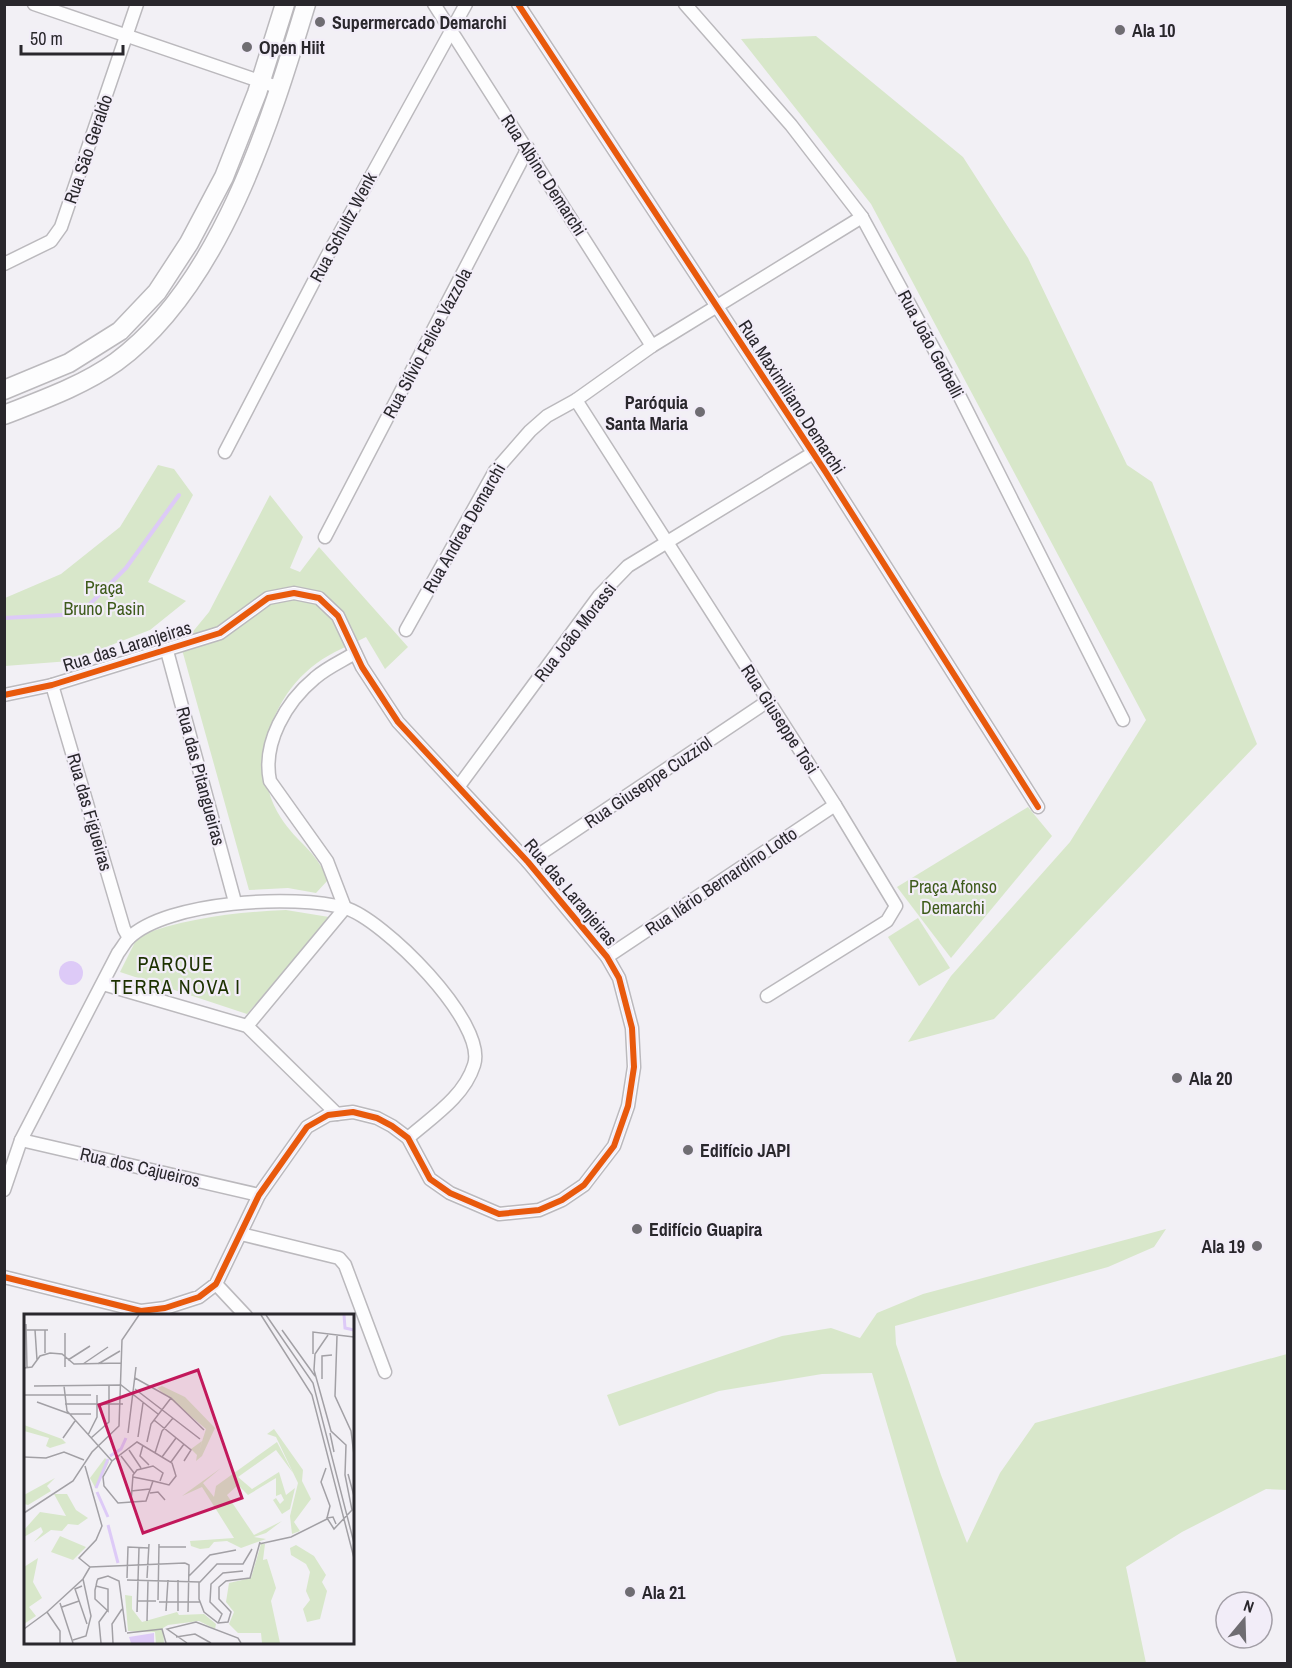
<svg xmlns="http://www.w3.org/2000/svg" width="1292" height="1668" font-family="'Archivo Narrow',sans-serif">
<rect width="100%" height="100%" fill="#f2f0f5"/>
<!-- green -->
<g fill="#d8e7ca">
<path d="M 816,36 L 963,157 L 1028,258 L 1127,465 L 1152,482 L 1257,744 L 994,1019 L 908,1042 L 951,976 L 1070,842 L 1146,720 L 871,204 L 741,39 Z"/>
<path d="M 158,465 L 174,469 L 193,495 L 148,582 L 186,601 L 150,630 L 70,661 L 5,666 L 5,598 L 61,574 L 120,527 Z"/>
<path d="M 270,495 L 303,537 L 290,568 L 300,572 L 319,547 L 408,647 L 385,669 L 366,637 C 350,645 332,652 317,663 C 269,698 248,767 281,818 C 297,843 315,849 328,880 L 316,893 L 288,888 L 249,890 L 181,646 L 209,612 Z"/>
<path d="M 1028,807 L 1052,836 L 951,958 L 897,887 Z"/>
<path d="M 286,910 L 329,917 L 322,928 L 247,1014 L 120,972 L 138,936 C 186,918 236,912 286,910 Z"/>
<path d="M 918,918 L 950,968 L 919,986 L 888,937 Z"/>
<path d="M 1166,1229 L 1154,1247 L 1108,1267 L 895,1326 L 896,1344 L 941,1475 L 967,1543 L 1000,1473 L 1035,1423 L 1287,1354 L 1287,1490 L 1266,1489 L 1182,1532 L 1126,1567 L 1146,1663 L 957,1663 L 872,1373 L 822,1374 L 719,1391 L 619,1426 L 607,1395 L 782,1336 L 831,1328 L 860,1338 L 877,1313 L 923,1294 Z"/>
</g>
<!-- water -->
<circle fill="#ddcaf7" cx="71" cy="973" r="12"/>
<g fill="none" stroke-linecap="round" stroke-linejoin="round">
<!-- stream -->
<path stroke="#ddcaf7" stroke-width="4" d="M 4,618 L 80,614 L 126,568 L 179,495"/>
<defs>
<g id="minor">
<path d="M 34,4 L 280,88"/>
<path d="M 434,4 L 652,346"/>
<path d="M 518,4 L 825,471 L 1038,807"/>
<path d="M 685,4 L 791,125 L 862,217 L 960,397 L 1123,720"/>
<path d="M 4,264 L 51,241 L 61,227 L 137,4"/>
<path d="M 576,400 L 835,805 L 896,906 L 887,921 L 767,996"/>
<path d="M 225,452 L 326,258 L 466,4"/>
<path d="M 325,537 L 528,148"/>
<path d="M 406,630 L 495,471 L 530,431 L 547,416 L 576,400 L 652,346 L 862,217"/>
<path d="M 167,651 L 235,902"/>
<path d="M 52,685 L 124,929 L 129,938"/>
<path d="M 4,695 L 52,685 L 220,633 L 268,598 L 294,593 L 319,598 L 338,616 L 362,667 L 398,722 L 528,862 L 607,957 L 619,978 L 632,1028 L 634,1067 L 628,1106 L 614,1146 L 584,1185 L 562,1200 L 539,1210 L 499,1214 L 450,1193 L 430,1179 L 408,1138 L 392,1126 L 377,1118 L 353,1112 L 328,1115 L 307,1127 L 259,1195 L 216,1284 L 199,1297 L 165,1308 L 141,1311 L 4,1277"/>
<path d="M 459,786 L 599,596 L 628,566 L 813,453"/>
<path d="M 528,862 L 768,701"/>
<path d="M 345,908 L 327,861 L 270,781 C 262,743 286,702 315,678 C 326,668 342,661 355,653"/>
<path d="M 607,957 L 835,805"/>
<path d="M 103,984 L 247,1026 L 337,1114"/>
<path d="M 247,1026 L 345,908"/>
<path d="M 21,1140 L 259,1195"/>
<path d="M 4,1190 L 21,1140 L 118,953 C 122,948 125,942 129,938 C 167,901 295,894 345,908 C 382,918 488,1023 474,1065 C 464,1097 432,1117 408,1138"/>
<path d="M 241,1234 L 339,1258 L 345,1265 L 385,1372"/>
<path d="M 216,1284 L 246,1316"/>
</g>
<g id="secondary">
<path d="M 4,390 L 69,363 L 120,331 L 157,292 L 189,243 L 224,177 L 257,93 L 285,4"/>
<path d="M 4,415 C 42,400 82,386 116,362 C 220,286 270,123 306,4"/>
</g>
</defs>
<!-- minor casing -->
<use href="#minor" stroke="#bbb9bd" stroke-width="15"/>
<!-- secondary casing -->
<use href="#secondary" stroke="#bbb9bd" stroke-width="21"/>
<!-- minor -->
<use href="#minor" stroke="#fdfdfe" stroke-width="12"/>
<!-- secondary -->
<use href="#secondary" stroke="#fdfdfe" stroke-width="18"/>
<defs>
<g id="cycleway">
<path d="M 518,4 L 825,471 L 1038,807"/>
<path d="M 4,695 L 52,685 L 220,633 L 268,598 L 294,593 L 319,598 L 338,616 L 362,667 L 398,722 L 528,862 L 607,957 L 619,978 L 632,1028 L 634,1067 L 628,1106 L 614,1146 L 584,1185 L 562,1200 L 539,1210 L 499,1214 L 450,1193 L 430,1179 L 408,1138 L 392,1126 L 377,1118 L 353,1112 L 328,1115 L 307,1127 L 259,1195 L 216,1284 L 199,1297 L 165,1308 L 141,1311 L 4,1277"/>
</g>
</defs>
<!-- cycleway casing -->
<use href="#cycleway" stroke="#f2edf8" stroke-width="10"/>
<!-- cycleway -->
<use href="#cycleway" stroke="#e8590c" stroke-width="6"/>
</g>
<!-- markers -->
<g fill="#6f6d72" stroke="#f2edf8" stroke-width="2">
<circle cx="320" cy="22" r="6"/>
<circle cx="1120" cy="30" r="6"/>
<circle cx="247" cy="47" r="6"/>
<circle cx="700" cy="412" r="6"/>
<circle cx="1177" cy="1078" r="6"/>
<circle cx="688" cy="1150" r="6"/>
<circle cx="637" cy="1229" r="6"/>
<circle cx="1257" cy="1246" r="6"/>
<circle cx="630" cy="1592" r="6"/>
</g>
<g text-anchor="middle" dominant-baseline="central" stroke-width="4.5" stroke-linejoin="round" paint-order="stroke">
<!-- poi labels -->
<g font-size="18" font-weight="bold" fill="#29272c" stroke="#f2edf8" text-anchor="start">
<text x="332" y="22">Supermercado Demarchi</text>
<text x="1132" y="30">Ala 10</text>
<text x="259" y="47">Open Hiit</text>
<text x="688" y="402" text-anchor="end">Paróquia<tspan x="688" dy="21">Santa Maria</tspan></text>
<text x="1189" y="1078">Ala 20</text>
<text x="700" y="1150">Edifício JAPI</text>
<text x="649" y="1229">Edifício Guapira</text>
<text x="1245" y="1246" text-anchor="end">Ala 19</text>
<text x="642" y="1592">Ala 21</text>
</g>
<!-- street labels -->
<g font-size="18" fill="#29272c" stroke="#f2edf8">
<text transform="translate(88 149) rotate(-71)">Rua São Geraldo</text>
<text transform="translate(544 175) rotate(57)">Rua Albino Demarchi</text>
<text transform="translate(343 227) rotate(-62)">Rua Schultz Wenk</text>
<text transform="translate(427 343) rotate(-62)">Rua Sílvio Felice Vazzola</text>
<text transform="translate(931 344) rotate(62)">Rua João Gerbelli</text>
<text transform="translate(792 397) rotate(57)">Rua Maximiliano Demarchi</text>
<text transform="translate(464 528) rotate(-60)">Rua Andrea Demarchi</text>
<text transform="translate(575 632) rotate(-52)">Rua João Morassi</text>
<text transform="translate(127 646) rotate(-17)">Rua das Laranjeiras</text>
<text transform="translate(780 719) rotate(57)">Rua Giuseppe Tosi</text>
<text transform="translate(201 776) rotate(75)">Rua das Pitangueiras</text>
<text transform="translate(648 782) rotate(-34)">Rua Giuseppe Cuzziol</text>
<text transform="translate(90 812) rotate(74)">Rua das Figueiras</text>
<text transform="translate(721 881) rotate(-34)">Rua Ilário Bernardino Lotto</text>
<text transform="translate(571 892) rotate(50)">Rua das Laranjeiras</text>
<text transform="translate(140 1167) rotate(13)">Rua dos Cajueiros</text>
</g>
<!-- park labels -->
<g font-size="18" fill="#3e5b1b" stroke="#f2edf8">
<text x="104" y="587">Praça<tspan x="104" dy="21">Bruno Pasin</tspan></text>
<text x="953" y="886">Praça Afonso<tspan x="953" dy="21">Demarchi</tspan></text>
</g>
<!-- neighbourhood labels -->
<g font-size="20" letter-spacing="1.5" fill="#1c3100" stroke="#f2edf8">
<text x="176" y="963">PARQUE<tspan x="176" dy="23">TERRA NOVA I</tspan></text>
</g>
</g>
<!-- overview -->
<g transform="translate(24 1314)">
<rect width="330" height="330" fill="#f2f0f5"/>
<path d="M 138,72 L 161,83 L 191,114 L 178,142 L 172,147 L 173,141 L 167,135 L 178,127 L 174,140 L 182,115 L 133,74 ZM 0,111 L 38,125 L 42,129 L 26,134 L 22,132 L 25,124 L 0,117 ZM 250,115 L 279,156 L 278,167 L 287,185 L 270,208 L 276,217 L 268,220 L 266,202 L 274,169 L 252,123 L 243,120 ZM 253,128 L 269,159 L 252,136 L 214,163 L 228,175 L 255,158 L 262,181 L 271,174 L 266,195 L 258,200 L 249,186 L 252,184 L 256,190 L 260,186 L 257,180 L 252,182 L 252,164 L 224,181 L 214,171 L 203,181 L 230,221 L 258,207 L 242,219 L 230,223 L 242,225 L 217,234 L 203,227 L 190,228 L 185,234 L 176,235 L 167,232 L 166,227 L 210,224 L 178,173 L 158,182 L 197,154 L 179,169 L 190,183 L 192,172 ZM 81,144 L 85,148 L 72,175 L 66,164 ZM 31,164 L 23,172 L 27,177 L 4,191 L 0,190 L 0,181 ZM 30,180 L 43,180 L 52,196 L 64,204 L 54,211 L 44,210 L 38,217 L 27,216 L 10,228 L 19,218 L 17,213 L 0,223 L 0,216 L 16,198 L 42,202 ZM 36,222 L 62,233 L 49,246 L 27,238 ZM 237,230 L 241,230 L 239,246 L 243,245 L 252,274 L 247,287 L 256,329 L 238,329 L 237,319 L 214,319 L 205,310 L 210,298 L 202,288 L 205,269 L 227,264 ZM 272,231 L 290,242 L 302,261 L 298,268 L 303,277 L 296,305 L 283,308 L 279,295 L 286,286 L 282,277 L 286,258 L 282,250 L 267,241 L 266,234 ZM 14,244 L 9,268 L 18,284 L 5,293 L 12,302 L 0,310 L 0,253 ZM 101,281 L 108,282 L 108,295 L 118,308 L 153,298 L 155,301 L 180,300 L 192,310 L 191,315 L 175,307 L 144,311 L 139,314 L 140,329 L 132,329 L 131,318 L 104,317 Z" fill="#d8e7ca"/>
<path d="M 130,319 L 130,329 L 107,329 L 105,323 Z" fill="#ddcaf7"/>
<path fill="none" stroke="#ddcaf7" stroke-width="3" d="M 320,1 L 321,14 L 330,16M 86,142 L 97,135 L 102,124M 72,174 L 84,145M 73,178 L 84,203M 84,211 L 94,249"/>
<path fill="none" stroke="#a2a0a5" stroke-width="1.5" d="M 237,1 L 288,81 L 330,244M 242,1 L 289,69 L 330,229M 2,10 L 3,54M 2,16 L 24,16M 11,16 L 13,46M 21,16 L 21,39M 258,16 L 291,62M 41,19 L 41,53M 304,21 L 291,40 L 290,56 L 307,117 L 322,131 L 321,161 L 328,196 L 310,215 L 303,204 L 309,203 L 312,210M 313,22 L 311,82 L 327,117 L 330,141M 289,40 L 289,18 L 330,23M 44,46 L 66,32M 59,50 L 84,33M 74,50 L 96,37M 0,54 L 8,53 L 16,42 L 26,39 L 38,40 L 50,50 L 97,49M 111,64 L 147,84 L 180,116M 298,65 L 298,42 L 308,41M 10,72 L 97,71 L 134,100M 40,72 L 43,97 L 88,147M 111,75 L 176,125M 0,81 L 67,81M 13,88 L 46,100 L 67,100M 41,90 L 99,90M 130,106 L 167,136 L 160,147M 104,119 L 112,53M 306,119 L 310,138M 64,121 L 73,103 L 73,81M 114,123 L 119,89M 39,124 L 51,107M 67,124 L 85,108 L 85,71M 113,128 L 148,149 L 152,162 L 145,171 L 129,167 L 122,187 L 94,189 L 80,172 L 79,163 L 88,147 ZM 123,128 L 127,110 L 147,84M 119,131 L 116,142 L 125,151M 105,136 L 117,154M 131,139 L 138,117 L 149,104M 97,142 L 110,159M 0,143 L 22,144 L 40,138 L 60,146M 138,143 L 152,124M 147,148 L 160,130M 61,152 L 78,212 L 72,226 L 55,244 L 66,253M 302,154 L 297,168 L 306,192 L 303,204M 324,160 L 330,182M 109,163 L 129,167M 107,177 L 126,175M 126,179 L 134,178 L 141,186M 107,188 L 109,161 L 113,156 L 129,152 L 139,159 L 136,167M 0,199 L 49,167 L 68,138 L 95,112 L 98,26 L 115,1M 235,230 L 267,223 L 303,205M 135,233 L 162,233M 161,249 L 165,251 L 164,298M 66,253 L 161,249M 165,262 L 186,241 L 212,236M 103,264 L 104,233 L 125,234M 123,264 L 125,230M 103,266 L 176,268 L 193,250 L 219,250 L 228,235M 175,268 L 175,285 L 180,298 L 194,309 L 204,308 L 207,298 L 195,285 L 195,273 L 202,267 L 226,264 L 236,228M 58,272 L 51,275 L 63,310M 72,272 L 84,275 L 84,297 L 71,285 L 71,276 L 72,272 L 73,267 L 74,265 L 84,262 L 95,267 L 102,318M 134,286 L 135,230M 113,287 L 132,287M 135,288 L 176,288M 36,289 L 49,329M 38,293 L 55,287M 142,297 L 144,266M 154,297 L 154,266M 113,298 L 115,234M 123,307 L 124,267M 194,309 L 198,300 L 186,288 L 187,270 L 199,259 L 219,257M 0,315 L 23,298M 103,319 L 138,315 L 142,329M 152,323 L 171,320 L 187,329M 49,326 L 62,322 L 67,302 L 59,265M 36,329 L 36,317 L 23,298 L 59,265 L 66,253M 77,329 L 75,308 L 83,297M 89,329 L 88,310 L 98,295M 163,329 L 143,315 L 172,308 L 214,324 L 217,329"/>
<path fill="#c2185b" fill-opacity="0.15" stroke="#c2185b" stroke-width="3" d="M 174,56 L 218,184 L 119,219 L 75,91 Z"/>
<rect width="330" height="330" fill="none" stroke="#29272c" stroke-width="3"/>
</g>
<!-- border -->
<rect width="1292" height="1668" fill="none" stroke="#29272c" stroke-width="12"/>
<!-- north arrow -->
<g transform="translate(1244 1620) rotate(19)"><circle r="28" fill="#f2edf8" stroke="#a29ea6" stroke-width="1.5"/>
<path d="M0-4.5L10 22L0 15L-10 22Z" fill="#6f6d72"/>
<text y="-9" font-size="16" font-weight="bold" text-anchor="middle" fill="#29272c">N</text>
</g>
<!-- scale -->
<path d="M21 45v9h102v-9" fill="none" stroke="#29272c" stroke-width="3"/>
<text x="30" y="45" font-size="18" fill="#29272c" stroke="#f2edf8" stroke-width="4.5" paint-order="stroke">50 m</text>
</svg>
